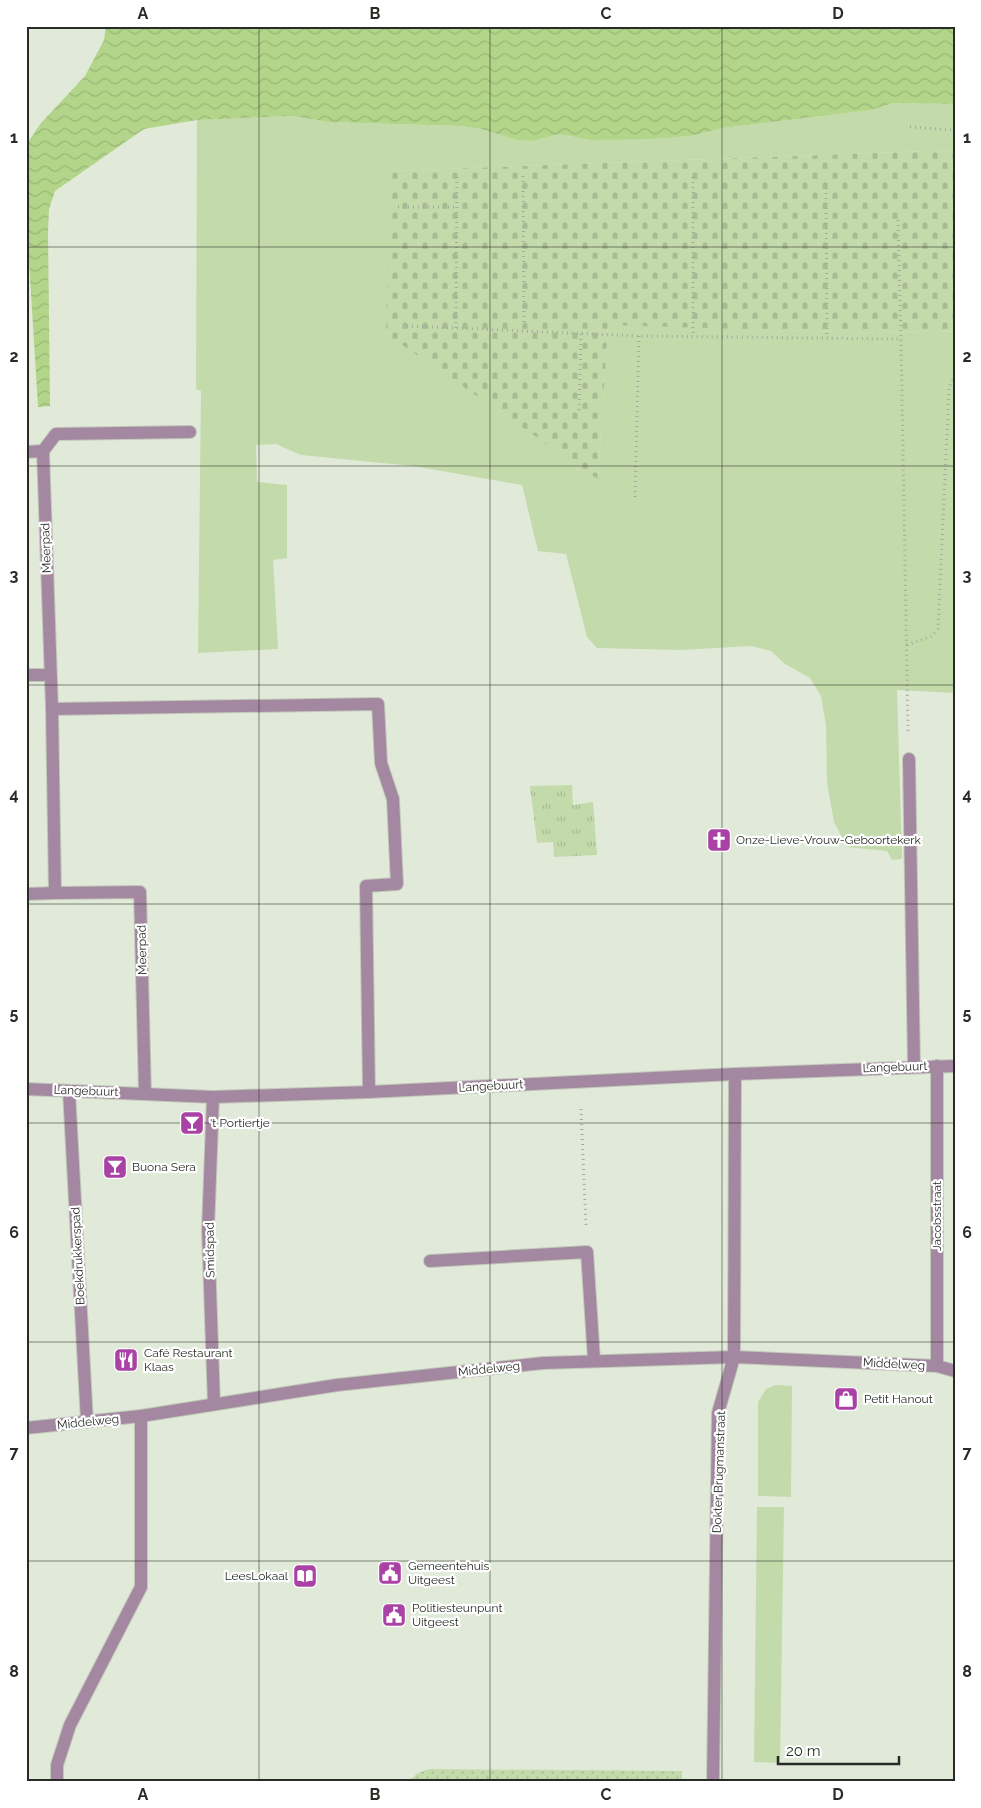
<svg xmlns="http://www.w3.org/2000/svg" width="981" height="1808" font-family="Raleway,sans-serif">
<defs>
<pattern id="cemetery-stones" width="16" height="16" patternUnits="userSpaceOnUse" patternTransform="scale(1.25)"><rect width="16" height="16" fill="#c3daab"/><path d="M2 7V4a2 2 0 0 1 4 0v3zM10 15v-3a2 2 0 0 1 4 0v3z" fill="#a8bb93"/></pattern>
<pattern id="park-tufts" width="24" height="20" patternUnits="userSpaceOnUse" patternTransform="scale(1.25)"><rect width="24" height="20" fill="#c3daab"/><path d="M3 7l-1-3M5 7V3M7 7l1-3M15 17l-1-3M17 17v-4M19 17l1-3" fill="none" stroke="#a8bb93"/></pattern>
<pattern id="garden-dots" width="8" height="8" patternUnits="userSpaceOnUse" patternTransform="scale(1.25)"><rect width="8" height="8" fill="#c3daab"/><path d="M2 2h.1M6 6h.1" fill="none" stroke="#a8bb93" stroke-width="1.8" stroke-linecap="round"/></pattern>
<pattern id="water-waves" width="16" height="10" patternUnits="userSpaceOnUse" patternTransform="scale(1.25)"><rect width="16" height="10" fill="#b2d589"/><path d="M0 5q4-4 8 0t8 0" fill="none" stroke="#99b776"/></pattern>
</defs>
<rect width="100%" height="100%" fill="#e1ead9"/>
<!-- grass -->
<g fill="#c3daab">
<path d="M 893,103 L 955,104 L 955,150 L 390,171 L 598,478 L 608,324 L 876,333 C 903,329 928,334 955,331 L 955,693 L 897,690 L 902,859 L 892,860 L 887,851 L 847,847 L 834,822 L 827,783 L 826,725 L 821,696 L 810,678 L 785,664 L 771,651 L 751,646 L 681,650 L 597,648 L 587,637 L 566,554 L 538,551 L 522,485 L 413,466 L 301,455 L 276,444 L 256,445 L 257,482 L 287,485 L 287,558 L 273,560 L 278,649 L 198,653 L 201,391 L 196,389 L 197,120 L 292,116 L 329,122 L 461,126 L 481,129 L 517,140 L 533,141 L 559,134 L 591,140 L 691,136 L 723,128 L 871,110 Z"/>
<path d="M 776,1385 L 792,1386 L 791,1497 L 758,1496 L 758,1402 L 766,1389 Z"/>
<path d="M 757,1507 L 784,1507 L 780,1763 L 754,1762 Z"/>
</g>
<!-- cemetery -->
<path fill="url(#cemetery-stones)" d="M 955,150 L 955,331 C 928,334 903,329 876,333 L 608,325 L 598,479 L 386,334 L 390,171 Z"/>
<!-- park -->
<path fill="url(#park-tufts)" d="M 572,785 L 573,805 L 593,802 L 597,855 L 554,857 L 553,842 L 537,843 L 530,786 Z"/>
<!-- garden -->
<path fill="url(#garden-dots)" d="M 429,1769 L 682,1771 L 682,1782 L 407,1782 L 418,1773 Z"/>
<!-- water -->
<path fill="url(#water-waves)" d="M 106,26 L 955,26 L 955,104 L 893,103 L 871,110 L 723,128 L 691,136 L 645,139 L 591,140 L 559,134 L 533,141 L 517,140 L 481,129 L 461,126 L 329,122 L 292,116 L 197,120 L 144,129 L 55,191 L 49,209 L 48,232 L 50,406 L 38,407 L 28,245 L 26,245 L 26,145 L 41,123 L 85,76 L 104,40 Z"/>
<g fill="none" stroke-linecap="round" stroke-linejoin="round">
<defs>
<g id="lane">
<path d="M 26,452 L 43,451"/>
<path d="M 26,675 L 50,675"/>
<path d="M 52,709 L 378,704 L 381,763 L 393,799 L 397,884 L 366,886 L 369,1092"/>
<path d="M 909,759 L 914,1067"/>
<path d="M 430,1261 L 587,1252 L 594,1360"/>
</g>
<g id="street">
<path d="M 26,894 L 55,893"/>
<path d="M 937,1066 L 937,1366"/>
<path d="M 26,1089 L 213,1097 L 369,1092 L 735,1074 L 955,1066"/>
<path d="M 69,1091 L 87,1422"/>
<path d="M 145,1094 L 140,892 L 55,893 L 52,709 L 43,451 L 56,434 L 190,432"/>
<path d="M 213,1097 L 208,1230 L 214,1404"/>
<path d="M 26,1428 L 141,1416 L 337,1385 L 543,1363 L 734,1357 L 937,1366 L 955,1371"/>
<path d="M 57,1782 L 57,1765 L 70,1725 L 141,1587 L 141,1416"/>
<path d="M 713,1782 L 718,1413 L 734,1357 L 735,1074"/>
</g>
</defs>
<!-- lane casing -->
<use href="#lane" stroke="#c0c8b9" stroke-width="14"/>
<!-- street casing -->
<use href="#street" stroke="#c0c8b9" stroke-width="14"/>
<!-- path -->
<g stroke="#a4ab9e" stroke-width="3" stroke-dasharray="1 4" stroke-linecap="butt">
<path d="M 910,127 L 955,130"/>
<path d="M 523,176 L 524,331"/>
<path d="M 693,177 L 693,336"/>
<path d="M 826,183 L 827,338"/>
<path d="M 398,207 L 457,207"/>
<path d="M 898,220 L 901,339"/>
<path d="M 407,326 L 639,336 L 901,339 L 908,732"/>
<path d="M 456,328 L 457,174"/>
<path d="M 579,410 L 581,333"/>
<path d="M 635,497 L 639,336"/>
<path d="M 907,645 L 932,636 L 938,629 L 949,388 L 955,374"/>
<path d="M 581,1109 L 586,1226"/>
</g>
<!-- lane -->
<use href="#lane" stroke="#a488a1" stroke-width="12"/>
<!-- street -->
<use href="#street" stroke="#a488a1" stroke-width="12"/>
</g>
<!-- grid -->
<path fill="none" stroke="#292c26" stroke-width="1" stroke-opacity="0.55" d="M 259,26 L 259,1782M 490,26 L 490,1782M 722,26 L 722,1782M 26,247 L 955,247M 26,466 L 955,466M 26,685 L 955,685M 26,904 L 955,904M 26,1123 L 955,1123M 26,1342 L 955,1342M 26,1561 L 955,1561"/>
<!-- icons -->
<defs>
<symbol id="church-square" viewBox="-11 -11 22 22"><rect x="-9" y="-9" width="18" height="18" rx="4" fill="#aa42a5" stroke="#fff"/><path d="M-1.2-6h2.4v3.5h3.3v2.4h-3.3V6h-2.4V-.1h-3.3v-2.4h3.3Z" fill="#fff"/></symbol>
<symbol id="bar-square" viewBox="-11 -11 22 22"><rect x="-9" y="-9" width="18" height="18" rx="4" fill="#aa42a5" stroke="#fff"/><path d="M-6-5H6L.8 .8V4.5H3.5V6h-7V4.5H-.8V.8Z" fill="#fff"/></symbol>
<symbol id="restaurant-square" viewBox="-11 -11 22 22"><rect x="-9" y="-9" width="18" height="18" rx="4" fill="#aa42a5" stroke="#fff"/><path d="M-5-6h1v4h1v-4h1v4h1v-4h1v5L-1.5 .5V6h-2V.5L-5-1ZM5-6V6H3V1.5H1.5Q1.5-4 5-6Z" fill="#fff"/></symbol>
<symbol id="shop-square" viewBox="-11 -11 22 22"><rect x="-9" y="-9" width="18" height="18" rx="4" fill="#aa42a5" stroke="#fff"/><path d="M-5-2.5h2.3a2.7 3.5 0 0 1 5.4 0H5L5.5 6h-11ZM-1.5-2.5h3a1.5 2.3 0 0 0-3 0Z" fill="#fff"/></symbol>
<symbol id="civic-square" viewBox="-11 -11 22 22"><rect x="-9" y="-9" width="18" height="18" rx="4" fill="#aa42a5" stroke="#fff"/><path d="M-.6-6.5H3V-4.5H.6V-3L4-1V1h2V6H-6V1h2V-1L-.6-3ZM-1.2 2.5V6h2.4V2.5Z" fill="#fff"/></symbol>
<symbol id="library-square" viewBox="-11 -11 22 22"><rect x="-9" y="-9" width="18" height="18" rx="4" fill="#aa42a5" stroke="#fff"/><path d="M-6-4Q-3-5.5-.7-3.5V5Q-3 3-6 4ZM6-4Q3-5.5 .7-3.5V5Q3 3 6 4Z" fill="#fff"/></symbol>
</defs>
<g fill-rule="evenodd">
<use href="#church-square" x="705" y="826" width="28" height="28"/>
<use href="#bar-square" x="178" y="1109" width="28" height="28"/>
<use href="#bar-square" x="101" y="1153" width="28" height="28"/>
<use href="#restaurant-square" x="112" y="1346" width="28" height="28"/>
<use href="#shop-square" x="832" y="1385" width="28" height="28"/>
<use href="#civic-square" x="376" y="1559" width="28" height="28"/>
<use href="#library-square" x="291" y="1562" width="28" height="28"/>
<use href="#civic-square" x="380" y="1601" width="28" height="28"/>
</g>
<g text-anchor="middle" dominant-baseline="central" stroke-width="4.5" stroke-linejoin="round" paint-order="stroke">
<!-- street labels -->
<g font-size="12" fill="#292c26" stroke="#fff">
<text transform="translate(46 548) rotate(-92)">Meerpad</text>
<text transform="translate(142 950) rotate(-91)">Meerpad</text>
<text transform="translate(895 1067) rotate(-2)">Langebuurt</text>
<text transform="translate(491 1086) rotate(-3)">Langebuurt</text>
<text transform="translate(86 1091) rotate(2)">Langebuurt</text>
<text transform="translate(937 1216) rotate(-90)">Jacobsstraat</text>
<text transform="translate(210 1250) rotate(-91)">Smidspad</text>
<text transform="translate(78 1256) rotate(-93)">Boekdrukkerspad</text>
<text transform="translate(894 1364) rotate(3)">Middelweg</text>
<text transform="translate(489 1369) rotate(-6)">Middelweg</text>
<text transform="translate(88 1422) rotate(-6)">Middelweg</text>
<text transform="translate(719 1472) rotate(-88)">Dokter Brugmanstraat</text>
</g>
<!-- poi labels -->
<g font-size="12" fill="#292c26" stroke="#fff" text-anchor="start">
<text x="736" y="840">Onze-Lieve-Vrouw-Geboortekerk</text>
<text x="210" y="1123">'t Portiertje</text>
<text x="132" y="1167">Buona Sera</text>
<text x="144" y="1353">Café Restaurant<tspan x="144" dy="14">Klaas</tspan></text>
<text x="864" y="1399">Petit Hanout</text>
<text x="408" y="1566">Gemeentehuis<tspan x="408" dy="14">Uitgeest</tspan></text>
<text x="288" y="1576" text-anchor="end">LeesLokaal</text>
<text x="412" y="1608">Politiesteunpunt<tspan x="412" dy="14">Uitgeest</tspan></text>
</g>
</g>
<!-- border -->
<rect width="981" height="1808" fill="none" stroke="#ffffff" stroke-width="55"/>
<!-- scale -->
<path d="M778 1756v8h121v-8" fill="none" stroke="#292c26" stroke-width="2.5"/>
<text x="786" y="1756" font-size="15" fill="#292c26" stroke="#ffffff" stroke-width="4" paint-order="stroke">20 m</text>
<rect x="28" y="28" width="926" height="1752" fill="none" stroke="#292c26" stroke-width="2"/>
<g font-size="16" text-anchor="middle" font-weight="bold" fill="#292c26">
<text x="143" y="19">A</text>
<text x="375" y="19">B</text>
<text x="606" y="19">C</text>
<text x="838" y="19">D</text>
<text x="14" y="143">1</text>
<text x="967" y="143">1</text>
<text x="14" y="362">2</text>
<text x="967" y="362">2</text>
<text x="14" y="581">3</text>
<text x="967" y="581">3</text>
<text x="14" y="800">4</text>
<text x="967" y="800">4</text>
<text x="14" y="1019">5</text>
<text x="967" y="1019">5</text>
<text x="14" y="1238">6</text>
<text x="967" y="1238">6</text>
<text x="14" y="1458">7</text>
<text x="967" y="1458">7</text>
<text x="14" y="1677">8</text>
<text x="967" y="1677">8</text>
<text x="143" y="1800">A</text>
<text x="375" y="1800">B</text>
<text x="606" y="1800">C</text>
<text x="838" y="1800">D</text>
</g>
</svg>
